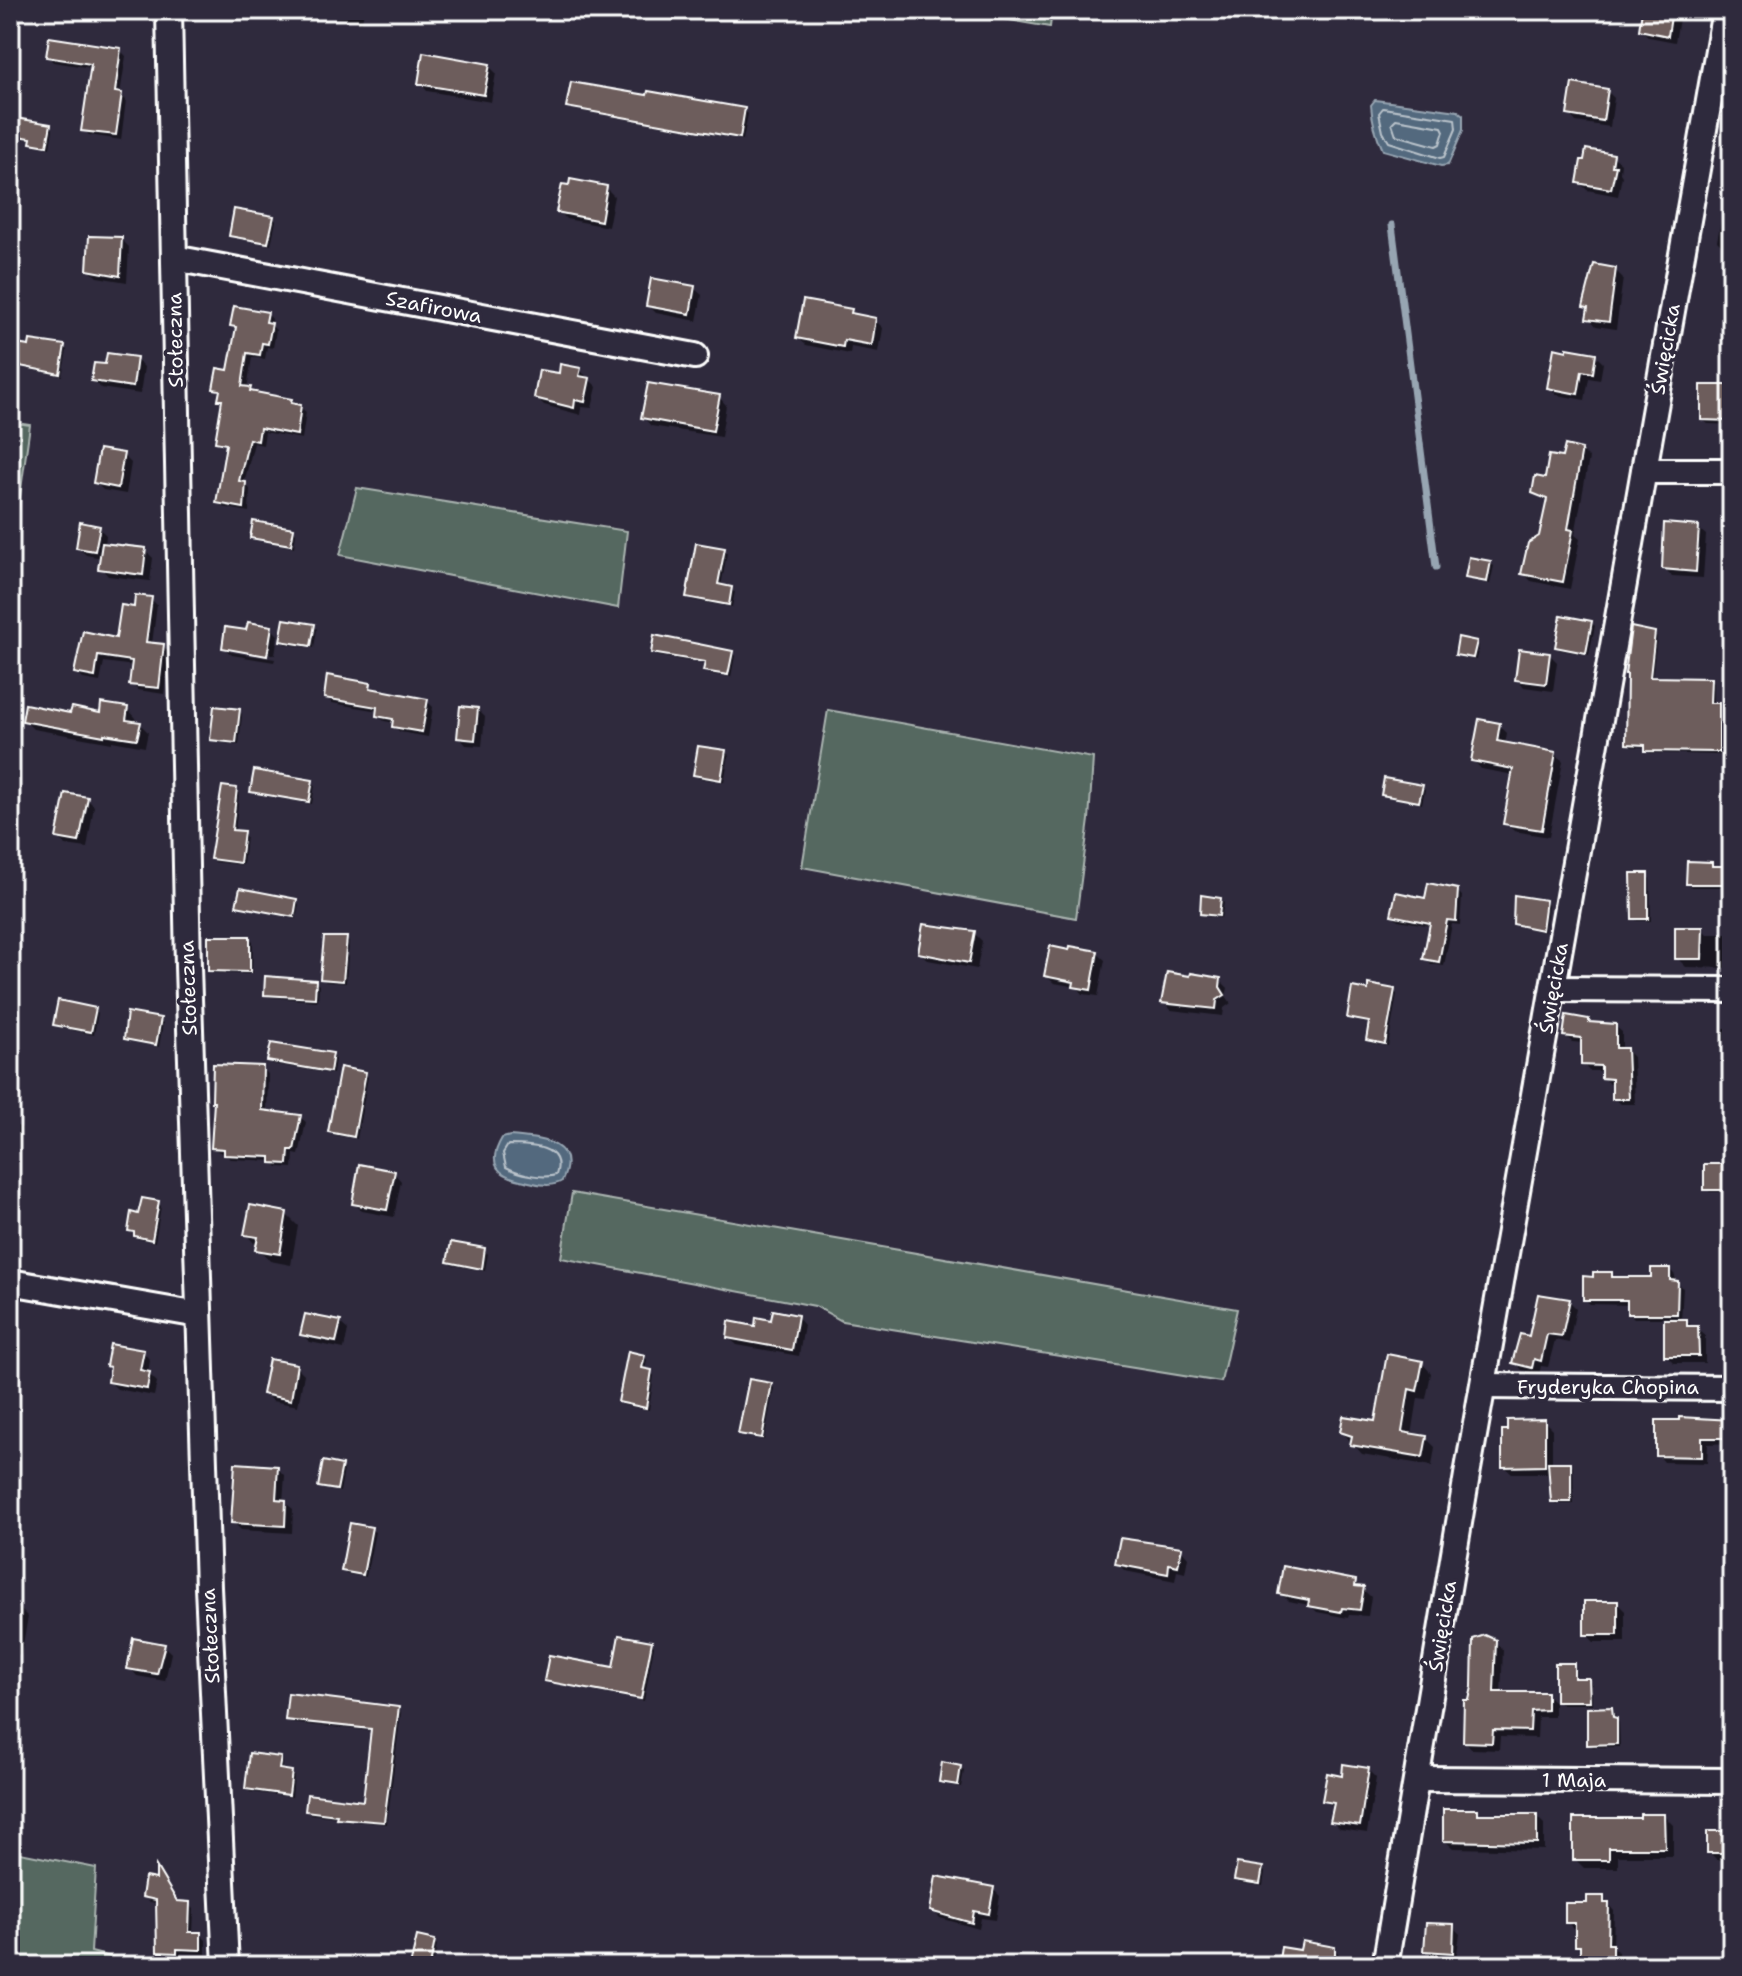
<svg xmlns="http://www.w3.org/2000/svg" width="1742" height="1976" font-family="'Shantell Sans',sans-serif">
<rect width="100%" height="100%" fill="#2f2a3d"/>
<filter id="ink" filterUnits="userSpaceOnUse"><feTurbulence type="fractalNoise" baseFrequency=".0125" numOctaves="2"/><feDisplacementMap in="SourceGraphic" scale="16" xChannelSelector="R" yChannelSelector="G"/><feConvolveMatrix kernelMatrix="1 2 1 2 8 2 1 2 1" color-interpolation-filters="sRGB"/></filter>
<g filter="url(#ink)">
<!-- green -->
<g fill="#546861" stroke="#aab4b0" stroke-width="2">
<path d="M 950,10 L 1052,10 L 1050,27 Z"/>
<path d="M 10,422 L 30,425 L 18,511 L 10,510 Z"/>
<path d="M 357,488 L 627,531 L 618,608 L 340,555 Z"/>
<path d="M 828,710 L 1093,758 L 1089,820 L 1076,918 L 802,867 Z"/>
<path d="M 572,1193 L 1237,1309 L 1221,1382 L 842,1321 L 815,1306 L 561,1258 Z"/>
<path d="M 10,1851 L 96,1868 L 91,1952 L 147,1966 L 10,1966 Z"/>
</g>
<!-- water -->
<g fill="#52697e" stroke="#97a5b2" stroke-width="2">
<path d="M 1375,100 L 1458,111 L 1463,115 L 1463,130 L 1448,165 L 1441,166 L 1383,150 C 1376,135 1372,122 1371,105 Z"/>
<path d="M 510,1136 C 538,1139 581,1140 562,1181 C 551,1188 537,1184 525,1181 C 498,1176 486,1165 502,1138 Z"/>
</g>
<!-- shadow -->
<g fill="#0007">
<path d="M 268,10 L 364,10 L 362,22 L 307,13 L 306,20 L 271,14 Z"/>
<path d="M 1645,10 L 1692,10 L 1690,21 L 1679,19 L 1675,42 L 1649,37 L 1641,30 Z"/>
<path d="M 120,50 L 126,56 L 120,94 L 126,100 L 121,140 L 89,135 L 84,130 L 92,68 L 53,62 L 48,56 Z"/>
<path d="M 489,66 L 496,73 L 491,102 L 427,91 L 420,83 Z"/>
<path d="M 1607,91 L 1614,98 L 1610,127 L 1576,122 L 1569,114 Z"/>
<path d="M 568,106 L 744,110 L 748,114 L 743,140 L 571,109 Z"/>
<path d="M 10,119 L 50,126 L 53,129 L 50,148 L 35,145 L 32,140 L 10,136 Z"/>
<path d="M 1613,156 L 1621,163 L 1620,173 L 1622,176 L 1618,196 L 1587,190 L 1579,182 Z"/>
<path d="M 570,188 L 606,188 L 614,196 L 608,227 L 566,219 L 559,211 Z"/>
<path d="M 1722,215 L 1732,217 L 1732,250 L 1724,248 L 1717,241 Z"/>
<path d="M 273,218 L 276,221 L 271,245 L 235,238 L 231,235 Z"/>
<path d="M 121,239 L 129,247 L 127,282 L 97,277 L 89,270 Z"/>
<path d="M 1615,270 L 1623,278 L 1616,329 L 1596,326 L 1589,318 L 1590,311 L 1585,306 Z"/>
<path d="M 694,288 L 702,295 L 697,321 L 656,313 L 648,305 Z"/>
<path d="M 851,310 L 857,317 L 875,320 L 883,328 L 879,352 L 851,347 L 850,354 L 806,345 L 798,338 Z"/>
<path d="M 267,313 L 272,319 L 271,325 L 276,330 L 273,348 L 267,347 L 265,359 L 252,357 L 247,389 L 255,394 L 291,400 L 306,412 L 302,439 L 265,432 L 263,445 L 254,443 L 244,483 L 250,489 L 249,512 L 223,507 L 218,502 L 228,447 L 217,441 L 224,403 L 220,399 L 221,393 L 216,388 L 229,372 L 237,330 L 232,326 Z"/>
<path d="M 10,345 L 31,349 L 64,347 L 67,350 L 62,376 L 15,366 L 14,370 L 10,369 Z"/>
<path d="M 1595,355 L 1603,363 L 1600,380 L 1589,378 L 1585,400 L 1557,395 L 1549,387 Z"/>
<path d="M 136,359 L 144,367 L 140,394 L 101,388 L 93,381 L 107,366 Z"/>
<path d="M 580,370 L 597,387 L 592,408 L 582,407 L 581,415 L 544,405 L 536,397 L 560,375 Z"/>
<path d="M 1732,387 L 1732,425 L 1708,424 L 1703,420 Z"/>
<path d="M 719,397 L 726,405 L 721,437 L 651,426 L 644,418 Z"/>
<path d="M 1582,451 L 1589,458 L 1575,535 L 1580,539 L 1570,589 L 1531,581 L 1523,573 L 1541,537 L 1548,503 L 1535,493 L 1564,460 Z"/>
<path d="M 123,455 L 131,463 L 126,494 L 103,490 L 95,482 Z"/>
<path d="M 99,528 L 106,535 L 105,545 L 145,550 L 153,558 L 150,581 L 108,576 L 101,568 L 102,558 L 86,555 L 78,547 Z"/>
<path d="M 1698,528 L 1706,535 L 1703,578 L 1672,576 L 1664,568 Z"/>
<path d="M 293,530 L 296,533 L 294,547 L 255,540 L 252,537 Z"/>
<path d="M 724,550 L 727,553 L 721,587 L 735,592 L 732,607 L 692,600 L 689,596 Z"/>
<path d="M 1490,563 L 1494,566 L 1490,584 L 1470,580 L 1467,577 Z"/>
<path d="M 151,599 L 157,605 L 152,644 L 163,646 L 169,652 L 164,694 L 138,690 L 131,684 L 134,666 L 104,662 L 100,682 L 83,679 L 77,673 L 118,640 L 135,610 Z"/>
<path d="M 1591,622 L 1595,626 L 1589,655 L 1560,650 L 1557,646 Z"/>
<path d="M 314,626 L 317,629 L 314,648 L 285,644 L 282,641 Z"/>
<path d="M 271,628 L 278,635 L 275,655 L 230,648 L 230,652 L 275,659 L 274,662 L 232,655 L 224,648 L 248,633 Z"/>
<path d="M 1654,633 L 1657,637 L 1652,679 L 1710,680 L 1713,683 L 1713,705 L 1721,708 L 1721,755 L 1650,753 L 1647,747 L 1632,747 L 1628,743 Z"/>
<path d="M 1476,642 L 1479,646 L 1476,660 L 1460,657 L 1457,654 Z"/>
<path d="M 732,652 L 735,656 L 731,677 L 709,674 L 705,670 L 706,664 L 657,656 L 653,653 Z"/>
<path d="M 1549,654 L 1557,662 L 1553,691 L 1524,687 L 1517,679 Z"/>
<path d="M 370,685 L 377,692 L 427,701 L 433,707 L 428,737 L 400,732 L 394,726 L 395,723 L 384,721 L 378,715 L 378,711 L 332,703 L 326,697 Z"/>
<path d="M 128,709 L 136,718 L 135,723 L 140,724 L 148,732 L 145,747 L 112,741 L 112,743 L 33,729 L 24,720 L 101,715 Z"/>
<path d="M 478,710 L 485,717 L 482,746 L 466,745 L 459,737 Z"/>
<path d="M 239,711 L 242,714 L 239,745 L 215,742 L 212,739 Z"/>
<path d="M 1499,725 L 1507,733 L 1505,745 L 1555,753 L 1563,761 L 1549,837 L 1514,831 L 1506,823 L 1514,775 L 1481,769 L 1474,761 Z"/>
<path d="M 725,752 L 729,755 L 724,782 L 699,778 L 695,774 Z"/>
<path d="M 312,782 L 315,785 L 312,804 L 255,794 L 252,791 Z"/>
<path d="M 1422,787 L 1425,790 L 1422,804 L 1386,797 L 1383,794 Z"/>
<path d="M 236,789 L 239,793 L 235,832 L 246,836 L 243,865 L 215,862 L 212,859 Z"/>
<path d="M 87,799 L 94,806 L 87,848 L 66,845 L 58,837 Z"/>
<path d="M 1711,864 L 1715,868 L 1729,868 L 1732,870 L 1732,887 L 1691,887 L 1688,883 Z"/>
<path d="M 1647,875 L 1650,879 L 1651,921 L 1637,921 L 1634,918 Z"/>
<path d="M 1457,891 L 1462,896 L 1460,925 L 1452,924 L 1444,966 L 1431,964 L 1426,958 L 1432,926 L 1398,920 L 1393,915 L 1427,900 Z"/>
<path d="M 1515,898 L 1545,902 L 1548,905 L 1544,932 L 1518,926 L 1515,923 Z"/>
<path d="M 1220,899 L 1224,903 L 1221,918 L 1205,916 L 1202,913 Z"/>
<path d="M 296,901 L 299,904 L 296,919 L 242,908 L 238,905 Z"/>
<path d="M 1702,929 L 1707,934 L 1732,934 L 1732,968 L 1686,967 L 1677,958 Z"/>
<path d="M 974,933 L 982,941 L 977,969 L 928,960 L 920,953 Z"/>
<path d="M 249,938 L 253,941 L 252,974 L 213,973 L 210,970 Z"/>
<path d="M 346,939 L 349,942 L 346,983 L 326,982 L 322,979 Z"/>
<path d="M 1097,953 L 1105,960 L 1098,996 L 1083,994 L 1077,987 L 1054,983 L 1046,976 Z"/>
<path d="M 1220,980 L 1228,988 L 1226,996 L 1231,1003 L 1224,1008 L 1223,1016 L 1171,1010 L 1164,1002 Z"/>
<path d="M 315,982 L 319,985 L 318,1001 L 269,997 L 266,994 Z"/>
<path d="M 1394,991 L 1397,994 L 1388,1046 L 1371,1043 L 1368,1039 L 1371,1024 L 1352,1020 L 1349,1017 Z"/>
<path d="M 95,1009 L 98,1013 L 94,1035 L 58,1027 L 55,1024 Z"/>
<path d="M 160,1020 L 163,1023 L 159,1047 L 129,1041 L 126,1038 Z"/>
<path d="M 1588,1020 L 1592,1024 L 1615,1026 L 1622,1032 L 1622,1050 L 1626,1050 L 1633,1057 L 1635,1104 L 1621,1104 L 1614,1098 L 1614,1084 L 1610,1084 L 1603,1077 L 1603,1071 L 1589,1071 L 1583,1064 L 1583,1043 L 1572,1042 L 1565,1035 Z"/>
<path d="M 1724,1028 L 1732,1028 L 1732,1071 L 1725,1064 Z"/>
<path d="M 332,1055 L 335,1058 L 333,1074 L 273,1064 L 270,1061 Z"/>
<path d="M 262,1068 L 268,1074 L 267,1112 L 300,1117 L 306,1122 L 299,1155 L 294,1154 L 293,1168 L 278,1167 L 273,1161 L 231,1159 L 213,1148 Z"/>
<path d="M 365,1074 L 368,1077 L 357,1139 L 334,1135 L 330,1131 Z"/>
<path d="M 10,1123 L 22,1128 L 18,1153 L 10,1152 Z"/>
<path d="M 1728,1166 L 1731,1169 L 1731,1192 L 1710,1192 L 1706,1189 Z"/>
<path d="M 394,1173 L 401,1181 L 394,1217 L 362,1211 L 354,1203 Z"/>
<path d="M 158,1203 L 161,1206 L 155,1242 L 139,1239 L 130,1230 L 140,1216 Z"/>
<path d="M 286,1214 L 298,1226 L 291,1265 L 270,1261 L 246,1234 Z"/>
<path d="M 1726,1249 L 1732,1250 L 1732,1278 L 1725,1275 Z"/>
<path d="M 484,1250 L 488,1254 L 485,1271 L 452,1265 L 449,1262 Z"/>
<path d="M 1670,1270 L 1675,1275 L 1675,1283 L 1683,1288 L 1681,1321 L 1686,1321 L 1705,1336 L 1705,1363 L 1674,1363 L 1666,1355 L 1666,1318 L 1634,1318 L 1629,1313 L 1629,1305 L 1590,1304 L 1585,1299 L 1611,1274 L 1616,1279 L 1652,1279 Z"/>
<path d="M 1569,1301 L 1576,1308 L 1569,1343 L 1555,1340 L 1548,1367 L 1541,1366 L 1539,1374 L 1522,1370 L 1515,1362 L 1531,1339 Z"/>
<path d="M 797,1317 L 804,1325 L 799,1356 L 737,1345 L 729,1338 Z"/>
<path d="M 340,1323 L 348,1330 L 344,1349 L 310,1342 L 302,1335 Z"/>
<path d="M 143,1352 L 150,1360 L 148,1373 L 157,1382 L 154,1396 L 117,1389 L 110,1382 L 112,1369 L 108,1365 Z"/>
<path d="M 644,1356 L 647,1360 L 645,1371 L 654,1375 L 649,1410 L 623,1405 L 620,1402 Z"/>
<path d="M 1422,1363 L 1431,1373 L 1426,1399 L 1418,1398 L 1412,1435 L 1426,1438 L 1435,1447 L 1432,1466 L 1362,1454 L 1342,1432 L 1376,1423 Z"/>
<path d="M 296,1366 L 304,1374 L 298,1406 L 272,1401 L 264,1393 Z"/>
<path d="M 771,1385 L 774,1388 L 764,1440 L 744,1436 L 741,1433 Z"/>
<path d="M 1544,1421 L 1552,1429 L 1552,1464 L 1570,1464 L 1573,1467 L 1574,1504 L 1556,1504 L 1553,1501 L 1551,1473 L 1512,1473 L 1504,1466 Z"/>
<path d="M 1732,1422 L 1732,1443 L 1708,1444 L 1707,1463 L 1664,1462 L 1658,1455 Z"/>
<path d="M 341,1466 L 344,1470 L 340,1492 L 324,1489 L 320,1486 Z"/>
<path d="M 277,1468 L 285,1476 L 283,1501 L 293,1509 L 292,1533 L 241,1530 L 233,1522 Z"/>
<path d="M 371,1529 L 375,1532 L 366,1577 L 346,1574 L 343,1570 Z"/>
<path d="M 1181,1549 L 1188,1557 L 1185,1573 L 1177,1571 L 1175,1581 L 1125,1571 L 1117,1563 Z"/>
<path d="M 1355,1582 L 1371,1597 L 1368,1616 L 1349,1615 L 1348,1618 L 1317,1612 L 1310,1605 L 1288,1601 L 1280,1593 Z"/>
<path d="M 1723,1598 L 1732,1598 L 1732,1625 L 1723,1618 Z"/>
<path d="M 1617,1603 L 1625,1611 L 1625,1642 L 1594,1642 L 1586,1634 Z"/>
<path d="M 10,1607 L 20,1609 L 28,1617 L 21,1655 L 10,1653 Z"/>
<path d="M 1495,1642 L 1503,1650 L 1501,1694 L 1546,1694 L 1554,1702 L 1554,1717 L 1538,1717 L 1537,1738 L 1500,1737 L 1499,1750 L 1472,1749 L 1465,1741 Z"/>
<path d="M 651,1643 L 654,1646 L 644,1701 L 549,1683 L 546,1680 L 615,1670 Z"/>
<path d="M 164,1646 L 171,1653 L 165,1681 L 137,1676 L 130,1668 Z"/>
<path d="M 1573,1665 L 1576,1669 L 1576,1680 L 1589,1680 L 1592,1683 L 1592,1704 L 1560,1704 L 1557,1700 Z"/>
<path d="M 398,1709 L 401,1712 L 387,1824 L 342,1820 L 338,1817 L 310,1814 L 307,1810 L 364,1803 L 373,1731 L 290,1723 L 287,1719 Z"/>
<path d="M 1612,1709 L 1619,1723 L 1620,1747 L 1593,1747 L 1589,1744 Z"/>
<path d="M 280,1759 L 283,1762 L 282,1772 L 294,1776 L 292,1797 L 250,1792 L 247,1789 Z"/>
<path d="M 960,1768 L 964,1771 L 961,1787 L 944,1784 L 941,1781 Z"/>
<path d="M 1368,1770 L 1376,1778 L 1367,1833 L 1340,1829 L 1332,1821 L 1335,1808 L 1324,1800 L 1344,1778 Z"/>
<path d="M 1477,1811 L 1482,1816 L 1536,1816 L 1544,1824 L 1544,1850 L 1453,1848 L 1445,1841 Z"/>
<path d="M 1664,1816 L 1673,1825 L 1673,1856 L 1618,1856 L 1618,1868 L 1584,1868 L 1575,1859 L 1642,1820 Z"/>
<path d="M 1732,1833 L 1732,1860 L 1717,1860 L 1709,1852 Z"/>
<path d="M 1262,1869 L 1265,1872 L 1263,1886 L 1240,1883 L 1237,1880 Z"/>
<path d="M 158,1871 L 178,1903 L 189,1904 L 194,1909 L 193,1934 L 200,1934 L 206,1940 L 206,1954 L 181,1953 L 181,1957 L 164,1957 L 159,1952 L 158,1903 L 150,1902 L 145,1897 L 158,1881 Z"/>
<path d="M 993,1889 L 1000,1896 L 996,1920 L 981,1918 L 979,1929 L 940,1918 L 932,1910 Z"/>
<path d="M 1603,1898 L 1614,1911 L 1613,1947 L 1618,1952 L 1618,1966 L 1582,1966 L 1582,1950 L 1577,1945 L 1577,1928 L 1573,1928 L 1567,1922 Z"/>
<path d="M 1452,1926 L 1460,1934 L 1456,1959 L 1434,1958 L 1426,1950 Z"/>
<path d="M 434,1942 L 437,1945 L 433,1966 L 412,1966 Z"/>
<path d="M 1334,1949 L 1339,1954 L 1337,1966 L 1280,1966 L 1301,1953 Z"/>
<path d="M 488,1959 L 527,1966 L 487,1966 Z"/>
<path d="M 1471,1963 L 1487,1964 L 1489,1966 L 1471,1966 Z"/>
</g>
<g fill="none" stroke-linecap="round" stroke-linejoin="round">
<!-- shore -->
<g stroke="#bac3cb" stroke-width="2">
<path d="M 1383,108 L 1455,119 L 1456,129 L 1444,157 L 1440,158 L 1389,142 L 1383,132 L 1379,113 Z"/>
<path d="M 1396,119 L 1442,127 L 1444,131 L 1440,144 L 1436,146 L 1396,135 L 1392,123 Z"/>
<path d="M 508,1145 C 529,1145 566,1145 556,1175 C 542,1179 519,1174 506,1167 L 503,1153 Z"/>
</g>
<!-- stream -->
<path stroke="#97a5b2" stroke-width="7" d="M 1392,225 L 1436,567"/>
</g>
<!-- building -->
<g fill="#6d5d5b" stroke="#fff" stroke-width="2">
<path d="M 1642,10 L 1672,10 L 1668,36 L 1639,30 Z"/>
<path d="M 49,37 L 121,48 L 115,92 L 122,93 L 116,135 L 81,131 L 91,64 L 46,57 Z"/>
<path d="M 423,52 L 490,64 L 484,95 L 418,84 Z"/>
<path d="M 571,82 L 647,95 L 648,91 L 745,108 L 740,138 L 566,107 Z"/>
<path d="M 1572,83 L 1608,89 L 1603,121 L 1567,115 Z"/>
<path d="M 10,117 L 51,124 L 47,146 L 30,143 L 31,138 L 10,135 Z"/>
<path d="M 1586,149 L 1614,154 L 1612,166 L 1616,166 L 1611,189 L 1577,183 L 1581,160 L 1584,160 Z"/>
<path d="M 570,179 L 607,186 L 601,221 L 556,212 L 562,184 L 569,185 Z"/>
<path d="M 234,209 L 274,216 L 268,243 L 229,236 Z"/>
<path d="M 89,236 L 122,237 L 120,276 L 87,270 Z"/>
<path d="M 1594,264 L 1616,268 L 1609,322 L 1586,319 L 1588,308 L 1583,307 Z"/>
<path d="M 651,278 L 695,286 L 690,314 L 646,306 Z"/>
<path d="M 803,300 L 852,309 L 851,313 L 876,318 L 872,345 L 844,340 L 843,347 L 796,338 Z"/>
<path d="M 234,306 L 268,312 L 266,322 L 272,323 L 268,344 L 262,343 L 260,355 L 247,353 L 242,386 L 251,387 L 250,391 L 292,399 L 291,403 L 301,405 L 297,435 L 260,428 L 258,441 L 249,439 L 239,481 L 246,482 L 244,508 L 216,503 L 226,444 L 215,442 L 222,400 L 218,400 L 220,390 L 213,389 L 217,368 L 228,370 L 236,327 L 230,326 Z"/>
<path d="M 30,340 L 65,345 L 60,374 L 10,364 L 10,343 L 29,346 Z"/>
<path d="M 1554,348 L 1567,351 L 1567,348 L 1596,353 L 1593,373 L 1582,371 L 1578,394 L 1547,388 Z"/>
<path d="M 107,353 L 137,357 L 133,387 L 91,381 L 94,363 L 105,364 Z"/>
<path d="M 560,364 L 581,368 L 579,376 L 590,378 L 585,402 L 575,400 L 574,408 L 534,398 L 539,370 L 559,373 Z"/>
<path d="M 648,383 L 720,395 L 713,431 L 641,418 Z"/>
<path d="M 1701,385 L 1732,385 L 1732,421 L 1701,420 Z"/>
<path d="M 1565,445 L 1582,449 L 1568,529 L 1573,530 L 1563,582 L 1521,574 L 1528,543 L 1539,536 L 1547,499 L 1532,493 L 1535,476 L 1545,478 L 1549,455 L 1562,457 Z"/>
<path d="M 99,449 L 124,453 L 118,488 L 93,483 Z"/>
<path d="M 253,521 L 294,528 L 291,545 L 250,538 Z"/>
<path d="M 80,522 L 100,526 L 95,551 L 76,548 Z"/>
<path d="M 1664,523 L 1699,526 L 1696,572 L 1662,569 Z"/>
<path d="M 102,543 L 146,548 L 143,575 L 98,569 Z"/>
<path d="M 696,543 L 725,548 L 718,584 L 732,587 L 729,605 L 686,597 Z"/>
<path d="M 1469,557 L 1491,561 L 1487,582 L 1465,578 Z"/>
<path d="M 135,595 L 152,597 L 146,642 L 164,644 L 159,688 L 129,685 L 132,661 L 98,656 L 95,677 L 74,673 L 83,631 L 116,638 L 121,605 L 134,607 Z"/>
<path d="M 1561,615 L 1592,621 L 1586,653 L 1555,647 Z"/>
<path d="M 284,619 L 315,624 L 311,646 L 280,641 Z"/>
<path d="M 248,622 L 272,626 L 267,656 L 222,648 L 225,627 L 246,630 Z"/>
<path d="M 1631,627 L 1655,632 L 1650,677 L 1711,678 L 1710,703 L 1719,703 L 1719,752 L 1645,751 L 1645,745 L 1626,744 L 1627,674 L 1625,674 Z"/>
<path d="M 654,635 L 733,651 L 728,675 L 703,671 L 705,662 L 651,653 Z"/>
<path d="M 1458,637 L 1477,641 L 1473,658 L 1455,655 Z"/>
<path d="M 1519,649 L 1550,653 L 1546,684 L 1515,680 Z"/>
<path d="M 327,675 L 371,683 L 370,688 L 428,699 L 422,732 L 392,727 L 393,719 L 376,716 L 377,707 L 324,698 Z"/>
<path d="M 101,703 L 128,707 L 126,720 L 141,722 L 137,739 L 104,734 L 104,736 L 22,721 L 25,704 L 70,713 L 72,707 L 100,713 Z"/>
<path d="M 214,706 L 240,709 L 236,743 L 210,740 Z"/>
<path d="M 460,706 L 478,708 L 475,740 L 457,738 Z"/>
<path d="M 1479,719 L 1500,723 L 1497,741 L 1556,752 L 1542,830 L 1503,824 L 1513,769 L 1471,761 Z"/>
<path d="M 698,746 L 726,750 L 721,780 L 693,775 Z"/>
<path d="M 254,770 L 313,780 L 309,802 L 250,792 Z"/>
<path d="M 1384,778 L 1423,785 L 1419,802 L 1381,795 Z"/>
<path d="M 222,786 L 237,788 L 232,830 L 244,831 L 240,863 L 210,859 Z"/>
<path d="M 65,793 L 88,797 L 79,842 L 56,838 Z"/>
<path d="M 1687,861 L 1712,862 L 1712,866 L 1730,866 L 1730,884 L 1686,884 Z"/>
<path d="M 1631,873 L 1648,873 L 1648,919 L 1632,919 Z"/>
<path d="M 1428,883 L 1458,889 L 1456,921 L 1447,920 L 1439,962 L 1423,959 L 1430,923 L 1391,915 L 1396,892 L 1425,898 Z"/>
<path d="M 240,888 L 297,899 L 294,917 L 236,906 Z"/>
<path d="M 1201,895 L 1221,898 L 1219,916 L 1200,914 Z"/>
<path d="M 1514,895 L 1546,900 L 1542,930 L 1513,924 Z"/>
<path d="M 923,924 L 975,931 L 969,963 L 918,953 Z"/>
<path d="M 1675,927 L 1703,927 L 1702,959 L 1675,959 Z"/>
<path d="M 208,936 L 250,936 L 250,972 L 208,971 Z"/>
<path d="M 324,937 L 347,937 L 343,981 L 320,979 Z"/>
<path d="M 1050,946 L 1069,950 L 1070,946 L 1098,951 L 1091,990 L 1073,987 L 1074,982 L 1044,976 Z"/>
<path d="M 1167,972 L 1190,976 L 1191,973 L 1221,978 L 1220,987 L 1225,995 L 1217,1000 L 1216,1009 L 1161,1003 Z"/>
<path d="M 265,976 L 316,980 L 315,998 L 264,995 Z"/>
<path d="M 1368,984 L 1395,989 L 1385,1044 L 1366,1040 L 1369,1022 L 1347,1018 L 1352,987 L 1368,990 Z"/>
<path d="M 58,1000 L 96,1008 L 91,1032 L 53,1025 Z"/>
<path d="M 127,1012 L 161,1018 L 156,1045 L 124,1039 Z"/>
<path d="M 1566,1015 L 1589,1019 L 1589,1022 L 1616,1024 L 1616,1048 L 1627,1048 L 1629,1099 L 1612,1099 L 1612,1079 L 1601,1078 L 1601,1066 L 1581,1065 L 1581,1038 L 1563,1036 Z"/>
<path d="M 271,1043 L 333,1053 L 330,1072 L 267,1061 Z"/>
<path d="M 213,1064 L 263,1066 L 262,1110 L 301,1115 L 294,1150 L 289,1150 L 288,1164 L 271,1163 L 271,1157 L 224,1155 L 224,1149 L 211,1148 L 214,1102 L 212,1102 Z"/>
<path d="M 340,1067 L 366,1072 L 354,1137 L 328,1132 Z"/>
<path d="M 359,1164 L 395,1171 L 387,1210 L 352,1204 Z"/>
<rect x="1704" y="1164" width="24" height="26"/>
<path d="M 142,1198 L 159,1201 L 152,1240 L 134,1236 L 134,1232 L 128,1231 L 131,1212 L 138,1214 Z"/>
<path d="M 250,1205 L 287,1212 L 280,1254 L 255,1250 L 258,1237 L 244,1235 Z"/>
<path d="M 451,1242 L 485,1248 L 482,1269 L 447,1262 Z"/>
<path d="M 1651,1268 L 1670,1268 L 1670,1280 L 1678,1281 L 1677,1314 L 1627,1314 L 1627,1300 L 1583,1300 L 1583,1276 L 1593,1277 L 1593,1272 L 1612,1272 L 1612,1277 L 1651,1277 Z"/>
<path d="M 1538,1294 L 1570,1299 L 1562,1336 L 1547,1334 L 1541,1361 L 1534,1359 L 1532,1368 L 1512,1363 L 1520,1334 L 1529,1336 Z"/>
<path d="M 773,1310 L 798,1315 L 792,1350 L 727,1338 L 729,1321 L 755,1326 L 756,1317 L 771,1320 Z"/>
<path d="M 305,1314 L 341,1321 L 336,1342 L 300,1335 Z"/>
<path d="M 1664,1319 L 1687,1319 L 1687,1326 L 1698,1326 L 1699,1356 L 1664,1356 Z"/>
<path d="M 110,1344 L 144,1350 L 140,1370 L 150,1372 L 147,1389 L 108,1382 L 110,1367 L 106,1366 Z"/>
<path d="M 628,1351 L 645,1355 L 642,1368 L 652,1370 L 646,1408 L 618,1402 Z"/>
<path d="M 1387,1354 L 1423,1361 L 1417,1391 L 1409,1389 L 1402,1432 L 1427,1436 L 1423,1457 L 1350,1445 L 1352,1436 L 1340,1432 L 1343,1416 L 1375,1421 Z"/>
<path d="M 269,1359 L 297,1364 L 291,1400 L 262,1394 Z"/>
<path d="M 749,1379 L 772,1383 L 762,1438 L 738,1434 Z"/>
<path d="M 1679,1417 L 1732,1420 L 1732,1438 L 1702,1438 L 1702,1457 L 1656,1456 L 1656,1420 L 1679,1420 Z"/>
<path d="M 1545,1419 L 1545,1466 L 1502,1467 L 1502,1430 L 1507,1430 L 1507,1420 Z"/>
<path d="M 323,1461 L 342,1465 L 337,1490 L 318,1487 Z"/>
<path d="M 1548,1462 L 1571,1462 L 1571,1502 L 1551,1502 Z"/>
<path d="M 235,1463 L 278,1466 L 276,1499 L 286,1500 L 285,1526 L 231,1523 Z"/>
<path d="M 350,1523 L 372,1527 L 363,1575 L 341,1571 Z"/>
<path d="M 1120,1538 L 1182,1547 L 1178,1566 L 1169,1564 L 1168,1574 L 1115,1564 Z"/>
<path d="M 1283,1566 L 1356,1580 L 1355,1586 L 1364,1587 L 1360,1610 L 1342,1608 L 1341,1612 L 1308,1606 L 1309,1600 L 1278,1594 Z"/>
<rect x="1584" y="1601" width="34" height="34"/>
<path d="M 619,1635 L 652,1641 L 641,1699 L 544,1681 L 549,1655 L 613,1667 Z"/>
<path d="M 1485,1635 L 1496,1640 L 1494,1692 L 1547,1692 L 1547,1710 L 1531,1711 L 1530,1731 L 1493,1730 L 1492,1743 L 1463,1742 L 1464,1700 L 1469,1700 L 1472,1687 L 1473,1639 Z"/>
<path d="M 133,1638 L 165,1644 L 157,1674 L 127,1669 Z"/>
<path d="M 1555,1663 L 1574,1663 L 1574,1678 L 1589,1678 L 1590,1701 L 1555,1701 Z"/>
<path d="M 288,1693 L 399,1707 L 384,1822 L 336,1818 L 337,1815 L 305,1811 L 307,1794 L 363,1801 L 371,1729 L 285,1720 Z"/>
<path d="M 1612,1707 L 1613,1717 L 1617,1718 L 1617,1744 L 1587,1745 L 1587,1708 Z"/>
<path d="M 249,1753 L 281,1757 L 279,1769 L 292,1771 L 289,1795 L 245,1789 Z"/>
<path d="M 942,1762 L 961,1766 L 958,1785 L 939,1782 Z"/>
<path d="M 1343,1764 L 1369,1768 L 1360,1826 L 1330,1822 L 1334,1803 L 1322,1801 L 1327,1773 L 1342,1776 Z"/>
<path d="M 1443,1809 L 1478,1809 L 1478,1814 L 1537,1814 L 1537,1843 L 1443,1841 Z"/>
<path d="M 1640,1814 L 1664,1814 L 1665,1848 L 1609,1848 L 1609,1860 L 1573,1860 L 1573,1818 L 1640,1818 Z"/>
<rect x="1707" y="1831" width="25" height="22"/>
<path d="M 1237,1863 L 1263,1867 L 1260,1884 L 1234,1880 Z"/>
<path d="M 156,1866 L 177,1901 L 190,1902 L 189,1932 L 201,1932 L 201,1950 L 177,1949 L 177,1953 L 157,1952 L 156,1900 L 142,1897 L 145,1877 L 156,1879 Z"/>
<path d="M 936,1876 L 994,1887 L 989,1914 L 974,1911 L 972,1923 L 930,1911 Z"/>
<path d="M 1587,1896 L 1604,1896 L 1604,1903 L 1609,1903 L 1608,1944 L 1613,1944 L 1613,1966 L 1580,1966 L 1580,1946 L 1575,1946 L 1575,1923 L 1565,1923 L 1565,1903 L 1587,1903 Z"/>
<path d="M 1426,1923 L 1454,1924 L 1453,1953 L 1424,1951 Z"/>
<path d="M 417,1936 L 435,1940 L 430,1966 L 410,1966 Z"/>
<path d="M 1302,1941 L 1335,1947 L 1335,1966 L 1278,1966 L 1281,1947 L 1300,1950 Z"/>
</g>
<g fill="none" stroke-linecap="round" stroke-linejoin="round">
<defs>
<g id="minor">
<path d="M 169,10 L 188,967 L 208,1587 L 226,1966"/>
<path d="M 174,258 L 695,356"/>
<path d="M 1644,471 L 1732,471"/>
<path d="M 1553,989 L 1732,990"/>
<path d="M 10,1282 L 199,1315"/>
<path d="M 1484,1386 L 1732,1388"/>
<path d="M 1417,1779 L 1732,1781"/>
<path d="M 1385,1966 L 1467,1475 L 1725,10"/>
</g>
</defs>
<!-- minor casing -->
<use href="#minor" stroke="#fff" stroke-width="30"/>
<!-- minor -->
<use href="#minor" stroke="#2f2a3d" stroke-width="24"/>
</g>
</g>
<g text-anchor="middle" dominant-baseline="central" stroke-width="7" stroke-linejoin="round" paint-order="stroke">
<!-- street labels -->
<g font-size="20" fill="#fff" stroke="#2f2a3d">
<text transform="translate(434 307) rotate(11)">Szafirowa</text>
<text transform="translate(175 340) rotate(-91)">Stołeczna</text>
<text transform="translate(1665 349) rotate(-80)">Święcicka</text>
<text transform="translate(188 988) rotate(-92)">Stołeczna</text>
<text transform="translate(1553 988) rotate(-80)">Święcicka</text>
<text x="1608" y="1387">Fryderyka Chopina</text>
<text transform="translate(1442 1626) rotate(-81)">Święcicka</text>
<text transform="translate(210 1636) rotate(-93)">Stołeczna</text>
<text x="1574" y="1780">1 Maja</text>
</g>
</g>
<!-- margin -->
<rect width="1742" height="1976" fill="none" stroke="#2f2a3d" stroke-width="40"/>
<rect x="20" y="20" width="1702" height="1936" fill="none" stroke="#fff" stroke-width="3" filter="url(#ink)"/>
</svg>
